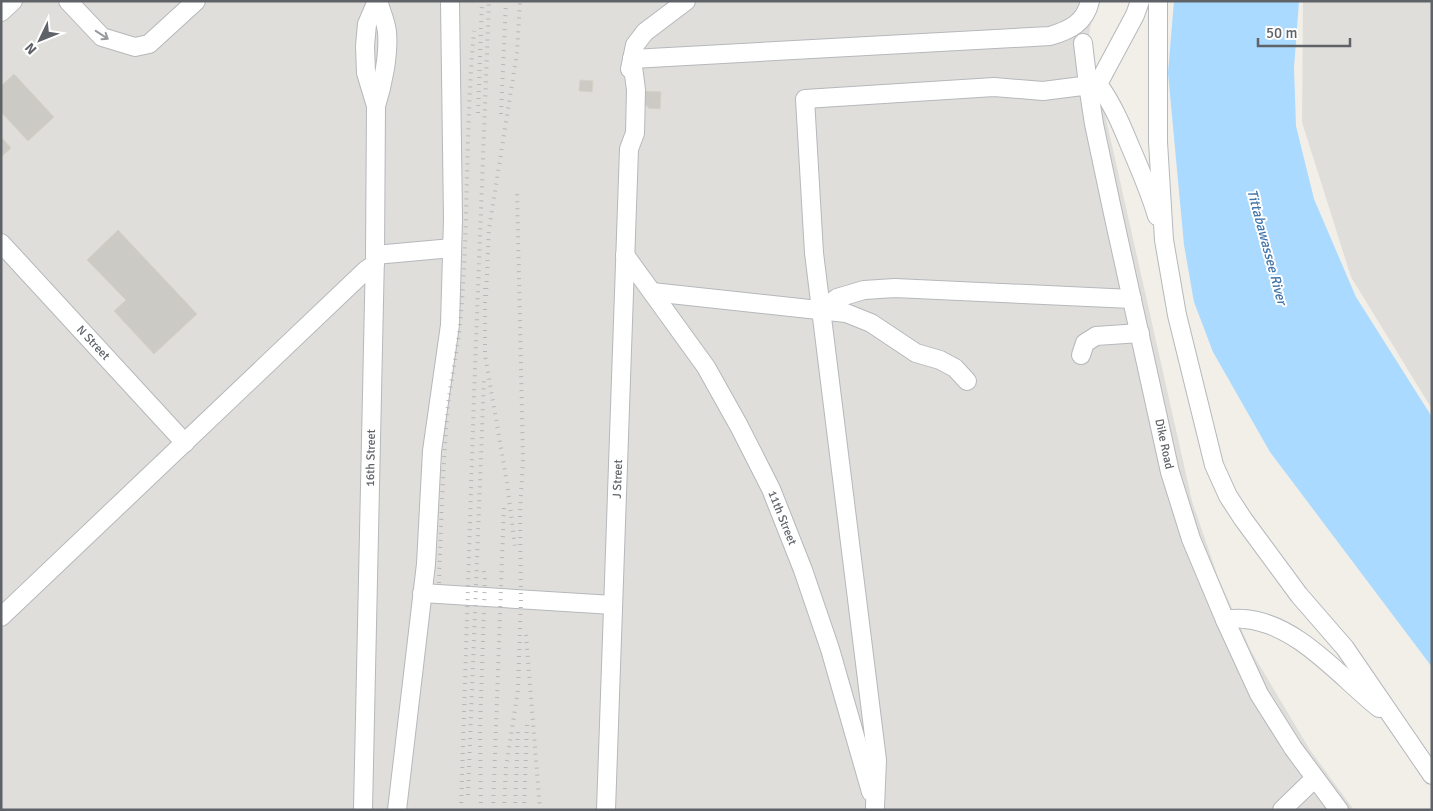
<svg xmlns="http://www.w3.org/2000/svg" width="1433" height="811" font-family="Signika,sans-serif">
<rect width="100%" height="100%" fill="#f1efe8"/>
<!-- industrial -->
<g fill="#e0deda">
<path d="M 1,1 L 1095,1 L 1089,35 L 1092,67 L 1102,101 L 1192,501 L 1218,577 L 1251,651 L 1310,750 L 1354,810 L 1,810 Z"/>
<path d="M 1303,1 L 1432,1 L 1432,409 L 1351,277 L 1302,122 Z"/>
</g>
<!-- water -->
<path fill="#aadaff" d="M 1174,1 L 1299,1 L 1294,68 L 1296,126 L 1314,199 L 1356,297 L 1432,417 L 1432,667 L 1270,452 L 1213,352 L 1194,302 L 1184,245 L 1168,73 Z"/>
<!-- building -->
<g fill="#cccac5" stroke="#d6d1c6">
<path d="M 14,74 L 54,117 L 28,141 L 1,112 L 1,86 Z"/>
<path d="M 580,80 L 593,81 L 592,92 L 579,91 Z"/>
<path d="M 642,91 L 661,92 L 660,109 L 648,108 L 648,106 L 641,105 Z"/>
<path d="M 1,137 L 11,148 L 1,157 Z"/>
<path d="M 118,230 L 197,314 L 154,354 L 114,311 L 126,300 L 87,260 Z"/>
</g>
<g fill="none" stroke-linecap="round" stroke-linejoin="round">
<defs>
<g id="minor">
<path d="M 68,1 L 102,37 L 135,47 L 149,44 L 196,1"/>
<path d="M 1140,1 L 1135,15 L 1098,84 C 1112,103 1121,124 1130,146 C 1140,169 1150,192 1157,216"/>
<path d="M 1158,1 L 1158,142 L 1164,240 L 1177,315 L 1214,465 L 1228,496 L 1243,519 L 1299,595 L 1345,648 L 1432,775"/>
<path d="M 1,12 L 13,1"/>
<path d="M 1083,43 L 1088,85 L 1094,124 L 1112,209 L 1170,472 L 1191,539 L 1225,620 L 1259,694 L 1293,748 L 1339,810"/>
<path d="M 632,59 L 1050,36 C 1070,30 1085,23 1090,1"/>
<path d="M 630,69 L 635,45 L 645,32 L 686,1"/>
<path d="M 376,106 C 383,84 389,54 387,32 C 386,22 381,11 378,1"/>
<path d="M 1,243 L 185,443"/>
<path d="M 375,255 L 452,248"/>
<path d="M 625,255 L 706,367 L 739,426 L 771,489 L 803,570 L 830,649 L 871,792"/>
<path d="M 652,292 L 846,313 L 871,323 L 916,353 L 940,360 L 955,368 L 967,381"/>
<path d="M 822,310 L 837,298 L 864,290 L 895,288 L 1132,299"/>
<path d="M 1081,355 L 1085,343 L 1096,336 L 1140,333"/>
<path d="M 422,593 L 613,605"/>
<path d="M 1,617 L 366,270 L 375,264"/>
<path d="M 1225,620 C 1231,619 1238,618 1244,619 C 1297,623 1340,677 1379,708"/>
<path d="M 875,807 L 877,760 L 814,253 L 805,99 L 994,87 L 1043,91 L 1098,84"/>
<path d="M 363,810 L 375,255 L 376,106 L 366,73 L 365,46 L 367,24 L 377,1"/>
<path d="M 397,810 L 426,564 L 432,451 L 450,325 L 453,219 L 450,1"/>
<path d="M 606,810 L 629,149 L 635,133 L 636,90 L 632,59"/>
<path d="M 1282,810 L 1315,778"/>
</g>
</defs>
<!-- minor casing -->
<use href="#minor" stroke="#b5b8bc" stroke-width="20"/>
<!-- minor -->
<use href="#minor" stroke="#fff" stroke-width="18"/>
<!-- rail -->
<g stroke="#b6b7b8" stroke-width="4" stroke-dasharray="1 6" stroke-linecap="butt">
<path d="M 478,113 L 482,1"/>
<path d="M 501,114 L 506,1"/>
<path d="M 485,288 L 485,355 L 507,483 L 515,546"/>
<path d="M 486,296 L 489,229 L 517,53 L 520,1"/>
<path d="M 439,583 C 441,523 443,464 448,405 C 451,379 457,353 460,326 C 469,228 465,129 474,31"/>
<path d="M 526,635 L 540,810"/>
<path d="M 468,795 L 484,378"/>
<path d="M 461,810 L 474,395 L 489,1"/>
<path d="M 481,810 L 480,729 L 485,578 L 483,567"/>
<path d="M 493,810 L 504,505"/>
<path d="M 504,810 L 506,767 L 518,690 L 521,599 L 520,513 L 523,460 L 517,189"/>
<path d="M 515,810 L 518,730"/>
<path d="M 524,810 L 527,725"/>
</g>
</g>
<!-- one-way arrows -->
<defs><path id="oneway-shaft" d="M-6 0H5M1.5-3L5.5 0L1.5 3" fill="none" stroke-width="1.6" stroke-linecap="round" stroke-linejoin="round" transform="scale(1.25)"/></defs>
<use stroke="#979a9d" href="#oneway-shaft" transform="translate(102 35) rotate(33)"/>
<g text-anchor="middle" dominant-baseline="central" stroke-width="4" stroke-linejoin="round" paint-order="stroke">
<!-- street labels -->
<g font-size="12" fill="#5f6368" stroke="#fff">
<text transform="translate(93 343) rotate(47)">N Street</text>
<text transform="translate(1164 444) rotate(78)">Dike Road</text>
<text transform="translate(371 458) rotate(-89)">16th Street</text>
<text transform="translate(618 479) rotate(-88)">J Street</text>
<text transform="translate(782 518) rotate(68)">11th Street</text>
</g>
<!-- water labels -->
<g font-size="14" font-style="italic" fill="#4174aa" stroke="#fff">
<text transform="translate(1267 247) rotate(75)">Tittabawassee River</text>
</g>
</g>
<!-- border -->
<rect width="1433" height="811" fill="none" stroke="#5f6368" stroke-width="5"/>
<!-- north arrow -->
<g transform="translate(40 40) rotate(227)" stroke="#ffffff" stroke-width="4" paint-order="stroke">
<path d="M0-4L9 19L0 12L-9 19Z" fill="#5f6368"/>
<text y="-8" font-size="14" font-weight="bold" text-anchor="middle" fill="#5f6368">N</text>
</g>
<!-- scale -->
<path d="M1258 38v8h92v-8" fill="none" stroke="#5f6368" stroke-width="2.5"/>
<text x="1266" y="38" font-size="15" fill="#5f6368" stroke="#ffffff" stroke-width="4" paint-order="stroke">50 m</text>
</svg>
